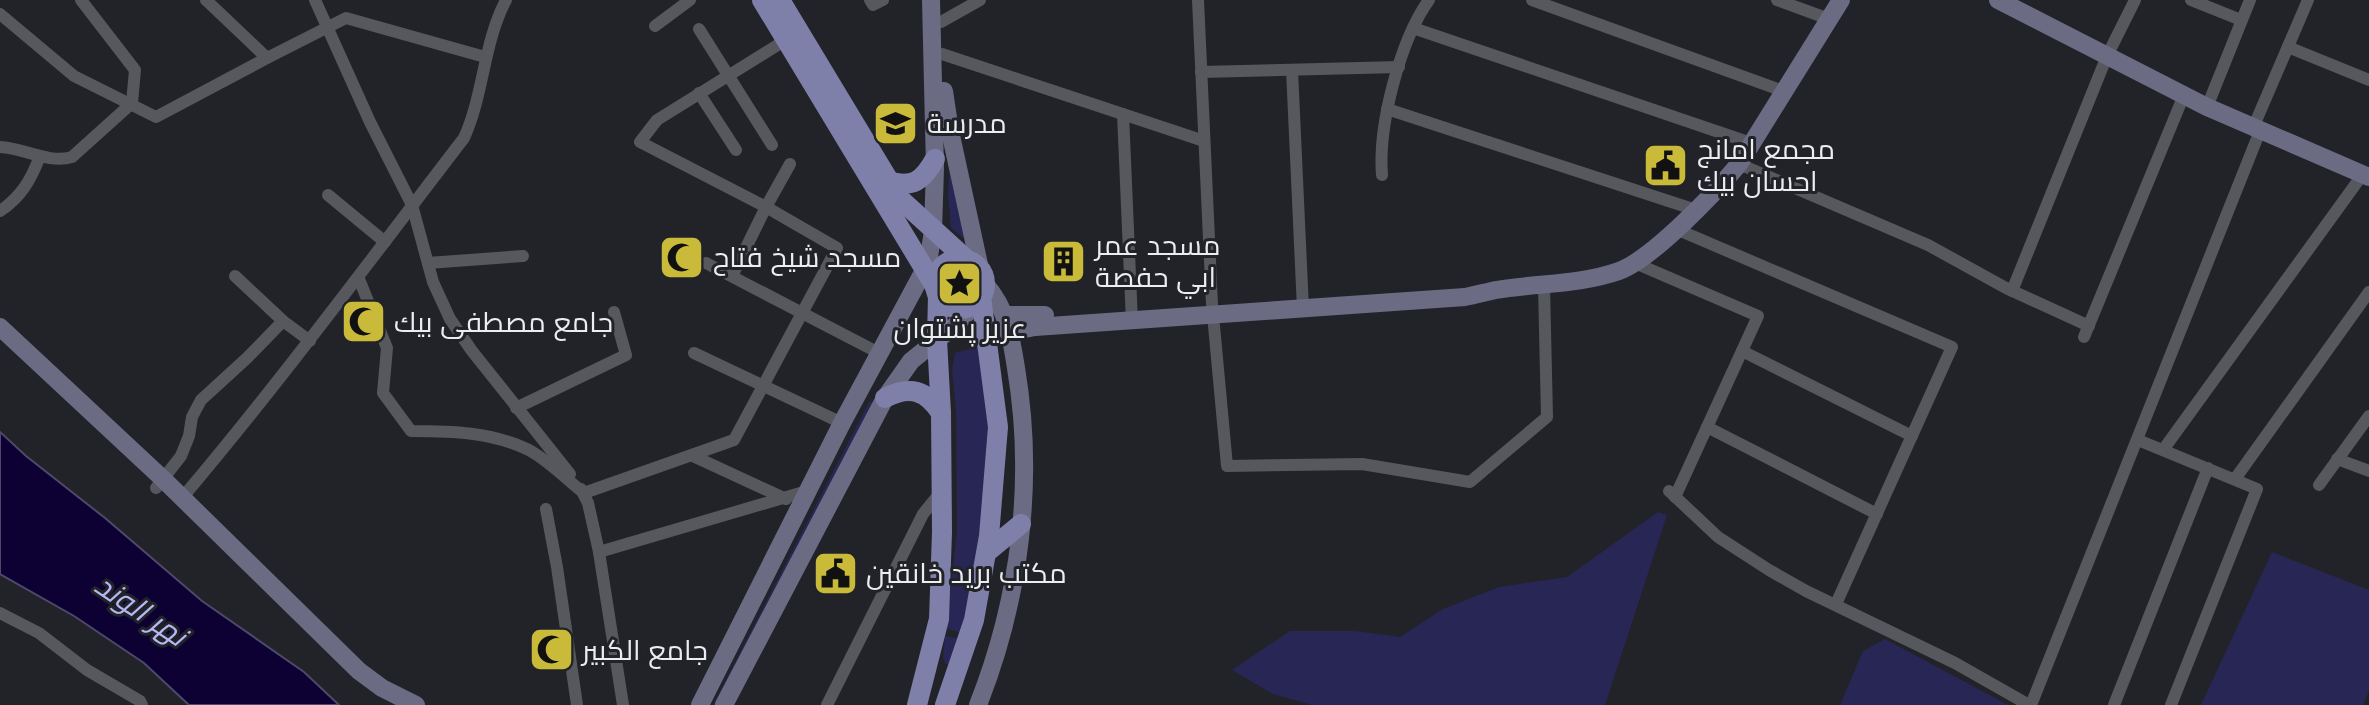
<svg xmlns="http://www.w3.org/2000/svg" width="2369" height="705" font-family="Helvetica,Cairo,sans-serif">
<rect width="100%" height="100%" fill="#222329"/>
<!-- green -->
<g fill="#282654">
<path d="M 950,160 L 973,246 L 951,228 L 948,195 Z"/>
<circle cx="961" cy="284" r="14"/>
<path d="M 987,344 L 991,441 L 986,499 L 964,634 L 946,628 L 957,532 L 956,410 L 952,370 L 955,353 Z"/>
<path d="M 869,402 L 873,402 L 717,705 L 713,705 Z"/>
<path d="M 1658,512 L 1667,515 L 1605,705 L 1312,705 L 1273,694 L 1232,670 L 1290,631 L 1355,631 L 1400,637 L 1443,609 L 1499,587 L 1567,577 Z"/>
<path d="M 2272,552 L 2369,590 L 2369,690 L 2363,705 L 2201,705 Z"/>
<path d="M 945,636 L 961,639 L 950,664 L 946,664 L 943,658 Z"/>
<path d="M 1885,639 L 2008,705 L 1840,705 L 1863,651 Z"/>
</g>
<!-- water -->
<path fill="#0c0132" stroke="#4f486b" stroke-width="2" d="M 0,432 L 26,456 L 105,518 L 202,601 L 304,672 L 339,705 L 189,705 L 144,663 L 74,616 L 0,574 Z"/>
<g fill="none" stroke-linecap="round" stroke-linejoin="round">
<!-- street -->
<g stroke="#57575e" stroke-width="12">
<path d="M 206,0 L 267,58"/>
<path d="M 315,0 L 370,122 L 412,205 L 433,282 L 450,319 L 472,351 L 570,474"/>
<path d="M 870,0 L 873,5 L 883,0"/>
<path d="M 1198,0 L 1212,304"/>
<path d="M 1532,0 L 1783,91"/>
<path d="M 1777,0 L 1829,19"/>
<path d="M 2191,0 L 2241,20"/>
<path d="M 0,14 L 74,76 L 156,117 L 267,58 L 346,18 L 485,57"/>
<path d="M 941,22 L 980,0"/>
<path d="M 655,26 L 690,0"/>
<path d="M 1413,28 L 1751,143"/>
<path d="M 699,29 L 772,145"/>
<path d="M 2288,47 L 2369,80"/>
<path d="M 942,54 L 1204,141"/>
<path d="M 1292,70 L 1303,309"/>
<path d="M 1201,72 L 1399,67"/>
<path d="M 699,93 L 736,150"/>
<path d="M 2207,107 L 2250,0"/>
<path d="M 1387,109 L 1696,210"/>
<path d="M 1123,114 L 1132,322"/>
<path d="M 2253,128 L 2308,0"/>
<path d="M 0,147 C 24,148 48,164 72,157 L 132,103 L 135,70 L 81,0"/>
<path d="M 1739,164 L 1928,245 L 2006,288 L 2089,326"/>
<path d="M 1382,175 C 1378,126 1400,40 1429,0"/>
<path d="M 328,195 L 385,242"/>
<path d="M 0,211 C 21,197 31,180 40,156"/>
<path d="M 1676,229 L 1952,347 L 1836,604"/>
<path d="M 428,263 L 523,256"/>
<path d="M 706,263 L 879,353"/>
<path d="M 1635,263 L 1758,316 L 1675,497"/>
<path d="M 235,276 L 283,321 L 310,341"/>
<path d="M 732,276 L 766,207 L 790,164"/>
<path d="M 359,279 L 387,348 L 383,393 L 411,431 C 451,431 492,432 529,450 C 549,461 566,479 584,493 L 734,440 L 837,248 L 766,207 L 640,142 L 657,120 L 789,38"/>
<path d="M 2012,291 L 2107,56 L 2135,0"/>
<path d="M 1213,315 L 1227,466 L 1362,464 L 1470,482 L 1547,417 L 1544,286"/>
<path d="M 2084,337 L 2184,95"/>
<path d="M 1742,351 L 1912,436"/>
<path d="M 694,353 L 842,423"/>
<path d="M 516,408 L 626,355 L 614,312"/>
<path d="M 1707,427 L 1877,514"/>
<path d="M 2138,440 L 2257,489 L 2171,705"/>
<path d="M 2163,450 L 2363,174"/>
<path d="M 693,456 L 786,499"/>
<path d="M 2337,459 L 2369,471"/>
<path d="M 2235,479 L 2369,292"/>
<path d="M 2319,485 L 2369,416"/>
<path d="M 156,488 L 181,456 L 189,436 L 192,417 L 201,400 L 247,358 L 283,321"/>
<path d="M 581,489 L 588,503 L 599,552 L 623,705"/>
<path d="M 1669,491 L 1718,537 L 1769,570 L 1806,591 L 1955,663 L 2029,705"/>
<path d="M 182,498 C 281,381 371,259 464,138 C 484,94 483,44 506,0"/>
<path d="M 546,509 L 557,567 L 577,705"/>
<path d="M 599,552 L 807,491"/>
<path d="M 0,613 L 39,633 L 87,670 L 140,701 L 142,705"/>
<path d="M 827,705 L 923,514 L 940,493"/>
<path d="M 2031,705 L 2260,131"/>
<path d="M 2114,705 L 2208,468"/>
</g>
<!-- secondary -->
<g stroke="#6b6c84" stroke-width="18">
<path d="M 1998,0 L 2207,107 L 2369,177"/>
<path d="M 944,91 L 950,131 L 980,269"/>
<path d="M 1005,315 L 1045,315"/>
<path d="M 0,327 L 163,479 L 359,671 L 382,688 L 416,705"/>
<path d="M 1008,332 L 1035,327 L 1465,297 C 1476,295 1486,292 1496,290 C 1537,283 1579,285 1619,271 C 1652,259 1715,193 1739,164 L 1841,0"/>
<path d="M 700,705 L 842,423 L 928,263 L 933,231 L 935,168 L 931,0"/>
<path d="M 724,705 L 885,398 L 911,361 L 957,324 L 974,305"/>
<path d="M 978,705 C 1020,599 1035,481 1016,368 C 1011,336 1007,309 985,284"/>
</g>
<!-- primary -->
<g stroke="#7f80aa" stroke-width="20">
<path d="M 762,0 L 936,288"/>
<path d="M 780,0 L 900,199 L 967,260"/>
<path d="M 887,181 C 913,188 922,182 935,159"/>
<circle cx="960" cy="284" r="25"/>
<path d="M 885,398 C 910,385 926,390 941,413"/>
<path d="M 987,552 L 1021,524"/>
<path d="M 917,705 L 939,619 L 942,532 L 941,413 L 937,340 L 938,295"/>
<path d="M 945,705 L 974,620 L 989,536 L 998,427 L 981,297"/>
</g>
</g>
<!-- icons -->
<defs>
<symbol id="school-square" viewBox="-11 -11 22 22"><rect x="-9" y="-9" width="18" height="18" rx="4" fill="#caba3a" stroke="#222329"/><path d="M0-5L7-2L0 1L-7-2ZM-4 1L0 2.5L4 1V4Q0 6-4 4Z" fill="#111"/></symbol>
<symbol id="civic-square" viewBox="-11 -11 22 22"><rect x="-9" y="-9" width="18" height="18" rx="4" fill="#caba3a" stroke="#222329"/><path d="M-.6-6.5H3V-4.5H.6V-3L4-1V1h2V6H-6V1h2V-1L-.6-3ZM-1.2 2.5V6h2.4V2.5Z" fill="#111"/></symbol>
<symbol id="mosque-square" viewBox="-11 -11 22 22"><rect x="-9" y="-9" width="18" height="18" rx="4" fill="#caba3a" stroke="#222329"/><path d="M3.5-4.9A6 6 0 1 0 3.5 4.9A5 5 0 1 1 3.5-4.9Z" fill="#111"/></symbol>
<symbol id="building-square" viewBox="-11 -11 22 22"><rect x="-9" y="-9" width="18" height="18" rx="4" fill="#caba3a" stroke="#222329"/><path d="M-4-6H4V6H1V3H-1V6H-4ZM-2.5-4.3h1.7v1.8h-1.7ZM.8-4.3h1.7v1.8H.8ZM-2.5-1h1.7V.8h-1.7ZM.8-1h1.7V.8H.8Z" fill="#111"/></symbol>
<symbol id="sight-square" viewBox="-11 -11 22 22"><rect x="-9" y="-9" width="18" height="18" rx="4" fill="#caba3a" stroke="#222329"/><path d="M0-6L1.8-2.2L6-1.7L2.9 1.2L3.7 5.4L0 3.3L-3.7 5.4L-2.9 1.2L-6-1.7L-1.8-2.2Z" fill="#111"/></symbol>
</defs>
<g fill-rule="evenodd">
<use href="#school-square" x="870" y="98" width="51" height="51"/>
<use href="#civic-square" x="1640" y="140" width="51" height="51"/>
<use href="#mosque-square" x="656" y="232" width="51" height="51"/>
<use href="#building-square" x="1038" y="236" width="51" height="51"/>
<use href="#sight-square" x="934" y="258" width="51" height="51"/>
<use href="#mosque-square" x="338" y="296" width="51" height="51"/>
<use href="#civic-square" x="810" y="548" width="51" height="51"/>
<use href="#mosque-square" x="526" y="624" width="51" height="51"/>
</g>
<g text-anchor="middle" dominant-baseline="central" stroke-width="6" stroke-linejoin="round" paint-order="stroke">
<!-- poi labels -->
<g font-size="28" fill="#ecedf1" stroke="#222329" text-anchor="start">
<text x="927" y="123">مدرسة</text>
<text x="1697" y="149">مجمع امانج<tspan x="1697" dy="32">احسان بيك</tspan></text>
<text x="1095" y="245">مسجد عمر<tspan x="1095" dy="32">ابي حفصة</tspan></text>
<text x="713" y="257">مسجد شيخ فتاح</text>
<text x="394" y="322">جامع مصطفى بيك</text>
<text x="960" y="328" text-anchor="middle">عزيز پشتوان</text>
<text x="866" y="573">مكتب بريد خانقين</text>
<text x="582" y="650">جامع الكبير</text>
</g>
<!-- water labels -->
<g font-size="30" font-style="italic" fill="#b5b8f5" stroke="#222329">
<text transform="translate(141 610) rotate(34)">نهر الوند</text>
</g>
</g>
</svg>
